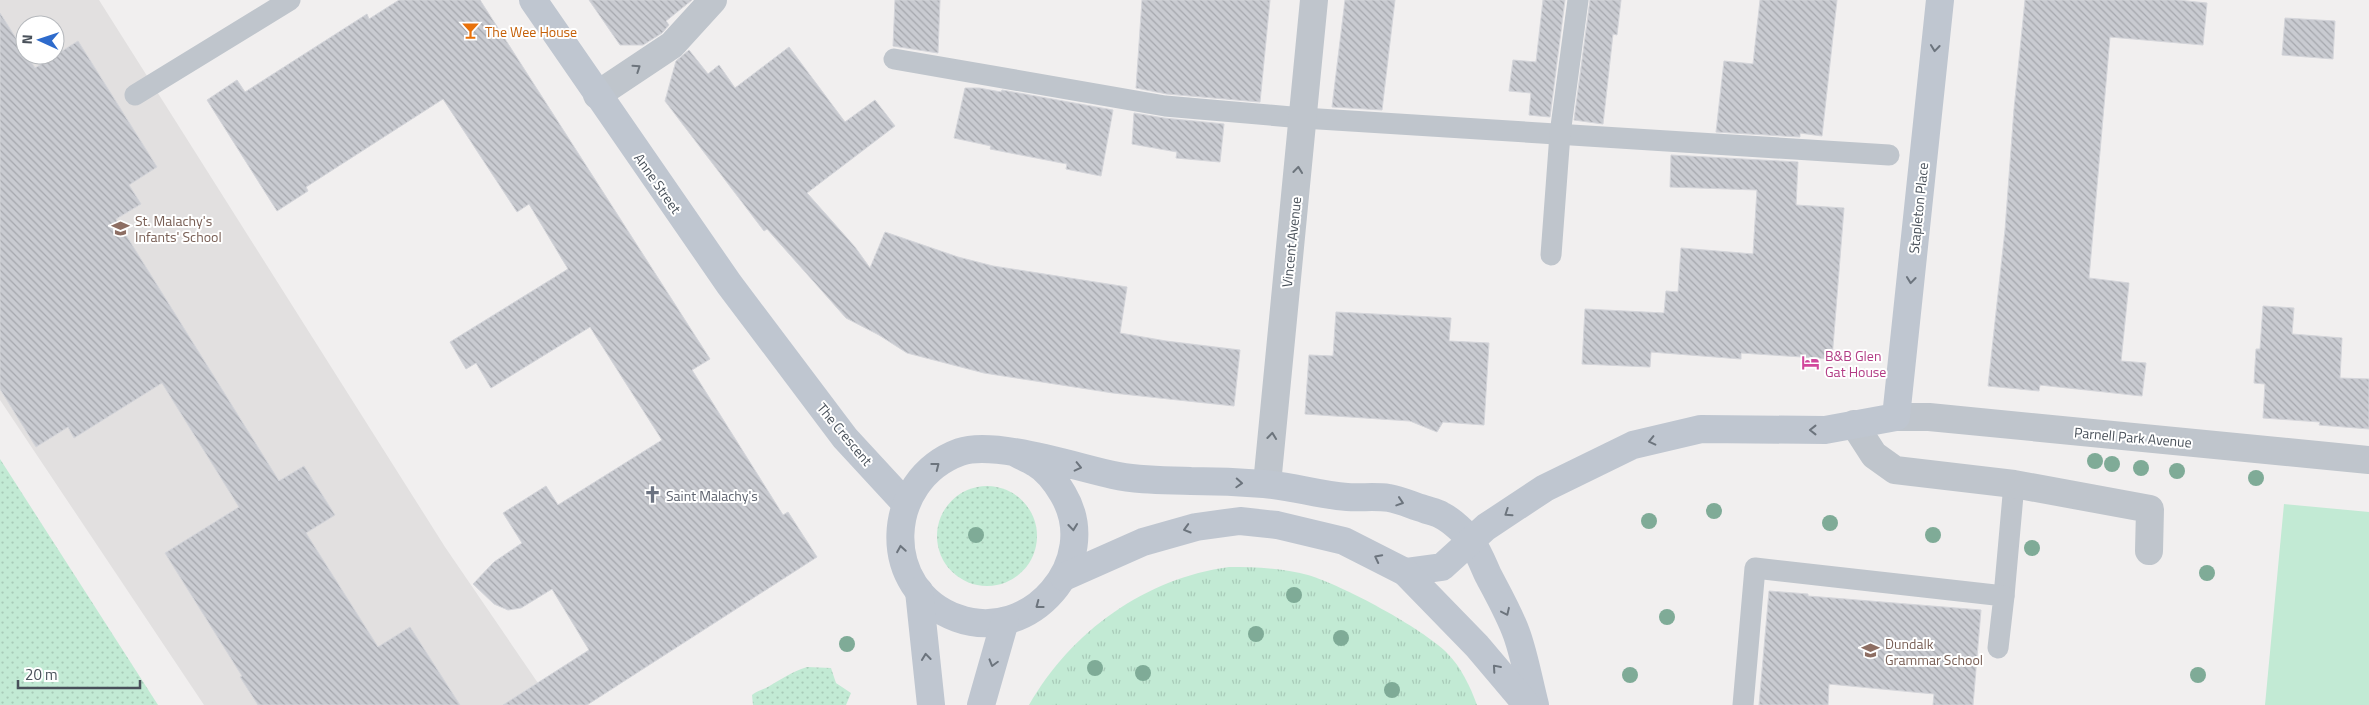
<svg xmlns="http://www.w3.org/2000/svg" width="2369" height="705" font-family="'Titillium Web',sans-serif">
<defs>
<pattern id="grass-dots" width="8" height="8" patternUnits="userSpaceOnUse" patternTransform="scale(1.25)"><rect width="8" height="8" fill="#c2ead4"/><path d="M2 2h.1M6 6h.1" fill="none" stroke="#a8cab8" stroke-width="1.8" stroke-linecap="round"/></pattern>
<pattern id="park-tufts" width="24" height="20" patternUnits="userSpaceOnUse" patternTransform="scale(1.25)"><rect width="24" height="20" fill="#c2ead4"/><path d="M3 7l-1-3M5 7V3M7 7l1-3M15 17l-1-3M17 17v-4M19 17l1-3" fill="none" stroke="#a8cab8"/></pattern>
<pattern id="building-back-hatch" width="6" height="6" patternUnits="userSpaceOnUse" patternTransform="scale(1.25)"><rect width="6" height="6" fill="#c9cbd1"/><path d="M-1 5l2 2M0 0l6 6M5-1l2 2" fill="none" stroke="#a5a7ad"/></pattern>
</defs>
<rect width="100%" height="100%" fill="#f1efef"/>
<!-- education -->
<path fill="#e2e0e0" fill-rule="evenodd" d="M 0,0 L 99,0 L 445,547 L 553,705 L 204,705 L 0,400 ZM 25,25 L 55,25 L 55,55 L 25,55 Z"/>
<!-- grass -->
<g fill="url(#grass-dots)">
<path d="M 0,459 L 158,705 L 0,705 Z"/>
<circle cx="987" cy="536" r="50"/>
<path d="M 807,667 L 831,668 L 836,683 L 851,693 L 846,705 L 753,705 L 752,695 C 757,691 761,690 766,688 C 780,680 791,672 807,667 Z"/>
</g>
<!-- park -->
<path fill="url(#park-tufts)" d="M 1229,567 C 1255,567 1283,568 1308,575 C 1342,585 1422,628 1447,653 C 1461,667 1470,686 1477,705 L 1029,705 C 1071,631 1146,578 1229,567 Z"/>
<!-- pitch -->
<path fill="#c2ead4" d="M 2284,504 L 2369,512 L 2369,705 L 2265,705 Z"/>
<!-- building -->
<g fill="url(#building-back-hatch)" stroke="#d4d5da">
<path d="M 399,0 L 480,0 L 710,359 L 692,370 L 783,515 L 788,512 L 817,557 L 587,705 L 503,705 L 589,650 L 552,589 L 521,608 L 508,610 L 494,604 L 473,584 L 494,562 L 522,543 L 503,513 L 546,486 L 558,505 L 662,440 L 590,327 L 491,388 L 476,363 L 466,369 L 450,342 L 568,269 L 529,204 L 517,212 L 443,99 L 306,187 L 308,191 L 277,211 L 207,100 L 237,80 L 245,92 L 367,14 L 369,19 Z"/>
<path d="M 589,0 L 692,0 L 666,21 L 669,25 L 662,33 L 643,45 L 620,45 Z"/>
<path d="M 895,0 L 940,0 L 938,53 L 893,46 Z"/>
<path d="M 1142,0 L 1270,0 L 1260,102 L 1167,94 L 1136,88 Z"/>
<path d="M 1345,0 L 1395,0 L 1382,110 L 1332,107 Z"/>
<path d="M 1543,0 L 1565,0 L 1550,117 L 1529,115 L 1531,93 L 1509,91 L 1513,60 L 1536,62 Z"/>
<path d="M 1590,0 L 1621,0 L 1617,35 L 1613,34 L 1603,124 L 1574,120 Z"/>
<path d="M 1760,0 L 1837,0 L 1822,136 L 1800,133 L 1800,137 L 1716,132 L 1724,61 L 1753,64 Z"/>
<path d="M 2025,0 L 2177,0 L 2207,3 L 2203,45 L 2110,37 L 2089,278 L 2129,283 L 2121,361 L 2146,363 L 2142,396 L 2040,385 L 2039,391 L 1988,386 L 2005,230 L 2014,109 Z"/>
<path d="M 0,13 L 35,68 L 78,41 L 157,167 L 129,185 L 141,204 L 116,219 L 279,481 L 304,466 L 335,515 L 306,533 L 378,647 L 410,627 L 460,705 L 258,705 L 240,677 L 242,676 L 165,553 L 239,507 L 162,383 L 74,438 L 68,427 L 36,447 L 0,389 Z"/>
<path d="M 2285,18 L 2335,21 L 2333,59 L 2282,55 Z"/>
<path d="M 789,47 L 845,122 L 875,100 L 895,126 L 807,193 L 855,247 L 870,268 L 885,232 L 958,257 L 993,266 L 1127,287 L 1120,333 L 1166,341 L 1240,350 L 1234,406 L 1113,393 L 984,373 L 907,353 L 879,335 L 846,318 L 767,229 L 764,231 L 665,101 L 676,61 L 689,50 L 708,74 L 719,65 L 735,88 Z"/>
<path d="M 965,88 L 979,88 L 1001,92 L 1002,90 L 1113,110 L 1101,176 L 1066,169 L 1067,164 L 990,149 L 991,146 L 954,138 Z"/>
<path d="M 1134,113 L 1164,118 L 1224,124 L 1220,162 L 1176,158 L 1177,152 L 1132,144 Z"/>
<path d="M 1671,155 L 1798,162 L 1796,205 L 1844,208 L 1832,359 L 1741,353 L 1741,359 L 1651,352 L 1650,367 L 1582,364 L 1585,309 L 1664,313 L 1666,291 L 1678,292 L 1681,248 L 1753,254 L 1757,190 L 1670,187 Z"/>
<path d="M 2263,306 L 2294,308 L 2292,334 L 2342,338 L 2340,378 L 2369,379 L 2369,429 L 2319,425 L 2320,422 L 2263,418 L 2265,384 L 2254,383 L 2256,349 L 2260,349 Z"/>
<path d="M 1336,312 L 1451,318 L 1449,341 L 1489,343 L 1484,425 L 1443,422 L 1437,432 L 1410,421 L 1305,414 L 1309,355 L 1333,356 Z"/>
<path d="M 1769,591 L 1808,594 L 1808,596 L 1981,610 L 1973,705 L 1933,705 L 1934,694 L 1829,684 L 1828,705 L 1759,705 Z"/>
</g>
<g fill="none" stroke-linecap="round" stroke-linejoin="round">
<!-- lane -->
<g stroke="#bfc5cc" stroke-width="21">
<path d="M 894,59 L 1165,106 L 1303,118 L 1889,155"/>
<path d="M 135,95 L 290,0"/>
<path d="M 1551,255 L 1560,134 L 1578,0"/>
<path d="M 2004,596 L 2014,484"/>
<path d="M 1743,705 L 1755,568 L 2004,596 L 1998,648"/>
</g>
<!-- street -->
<g stroke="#bfc5cc" stroke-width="28">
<path d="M 597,95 L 672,45 L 713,0"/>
<path d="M 1896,417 L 1929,417 L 2369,460"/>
<path d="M 1854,424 L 1874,455 L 1895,470 L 2014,484 L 2150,509 L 2149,551"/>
<path d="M 1267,484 L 1314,0"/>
</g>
<!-- secondary -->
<g stroke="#bfc6d0" stroke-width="28">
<path d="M 533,0 L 729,284 L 845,438 L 905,503"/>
<path d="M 1014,452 C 1021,456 1029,459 1035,463 C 1047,470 1056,482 1063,494 C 1103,561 1030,645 957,618 C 879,590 883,480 960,452 C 994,440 1076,467 1113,475 C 1139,481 1165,480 1191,481 C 1215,481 1240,482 1264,484 C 1292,486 1319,495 1347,497 C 1361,498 1375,496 1389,498 C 1401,500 1413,506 1424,509 C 1429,511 1436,512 1441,515 C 1451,520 1466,533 1472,543 C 1479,553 1483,564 1488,575 C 1498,594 1510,615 1517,635 C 1525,658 1529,682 1535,705"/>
<path d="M 1405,572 L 1442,567 L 1486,527 L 1545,488 L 1633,445 L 1701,429 L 1825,430 L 1896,417 L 1940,0"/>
<path d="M 1064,577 L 1143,542 L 1196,527 L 1240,521 L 1277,525 L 1344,541 L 1405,572 L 1477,646 L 1527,705"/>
<path d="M 919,591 L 931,705"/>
<path d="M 981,705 L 1005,621"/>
</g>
</g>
<!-- trees -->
<g fill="#7fab97">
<circle cx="2095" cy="461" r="8"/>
<circle cx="2112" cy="464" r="8"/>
<circle cx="2141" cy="468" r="8"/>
<circle cx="2177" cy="471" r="8"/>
<circle cx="2256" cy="478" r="8"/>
<circle cx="1714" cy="511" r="8"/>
<circle cx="1649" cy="521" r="8"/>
<circle cx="1830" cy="523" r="8"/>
<circle cx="976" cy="535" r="8"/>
<circle cx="1933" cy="535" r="8"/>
<circle cx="2032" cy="548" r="8"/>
<circle cx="2207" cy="573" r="8"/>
<circle cx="1294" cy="595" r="8"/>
<circle cx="1667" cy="617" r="8"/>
<circle cx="1256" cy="634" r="8"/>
<circle cx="1341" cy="638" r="8"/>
<circle cx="847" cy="644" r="8"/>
<circle cx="1095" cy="668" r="8"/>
<circle cx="1143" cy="673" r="8"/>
<circle cx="1630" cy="675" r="8"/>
<circle cx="2198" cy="675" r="8"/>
<circle cx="1392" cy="690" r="8"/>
</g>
<!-- one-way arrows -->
<defs><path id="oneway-chevron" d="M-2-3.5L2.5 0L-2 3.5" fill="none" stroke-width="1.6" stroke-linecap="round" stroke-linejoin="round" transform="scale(1.25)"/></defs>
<g stroke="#6c747d">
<use href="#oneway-chevron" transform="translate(1935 48) rotate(96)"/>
<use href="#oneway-chevron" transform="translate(1911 280) rotate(96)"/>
<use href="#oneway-chevron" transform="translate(1813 430) rotate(-180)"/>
<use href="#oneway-chevron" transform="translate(1652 441) rotate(167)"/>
<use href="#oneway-chevron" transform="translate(936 466) rotate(-38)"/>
<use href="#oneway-chevron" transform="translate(1078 467) rotate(13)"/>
<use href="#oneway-chevron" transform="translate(1239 483) rotate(3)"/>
<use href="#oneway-chevron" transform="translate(1400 502) rotate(18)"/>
<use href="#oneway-chevron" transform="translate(1508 513) rotate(146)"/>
<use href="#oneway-chevron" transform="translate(1073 527) rotate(84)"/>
<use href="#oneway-chevron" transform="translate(1187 529) rotate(164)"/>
<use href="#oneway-chevron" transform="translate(901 549) rotate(-99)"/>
<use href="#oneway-chevron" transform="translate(1378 558) rotate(-153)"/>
<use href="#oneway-chevron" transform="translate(1039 605) rotate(143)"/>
<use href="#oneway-chevron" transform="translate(1506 612) rotate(65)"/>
<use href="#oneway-chevron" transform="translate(926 657) rotate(-96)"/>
<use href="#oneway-chevron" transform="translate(993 663) rotate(106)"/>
<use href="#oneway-chevron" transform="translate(1496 668) rotate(-131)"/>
</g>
<g stroke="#6c747c">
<use href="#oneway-chevron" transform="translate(637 68) rotate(-34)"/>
<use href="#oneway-chevron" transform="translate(1298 170) rotate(-84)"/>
<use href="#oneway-chevron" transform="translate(1272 436) rotate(-84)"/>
</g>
<!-- icons -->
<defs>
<symbol id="bar-bare" viewBox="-9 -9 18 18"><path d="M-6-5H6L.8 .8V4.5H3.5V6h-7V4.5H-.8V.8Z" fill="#e8710a" stroke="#fff" stroke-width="2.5" paint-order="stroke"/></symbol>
<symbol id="school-bare" viewBox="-9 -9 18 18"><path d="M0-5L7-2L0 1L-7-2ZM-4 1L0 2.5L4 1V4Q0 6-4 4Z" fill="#8d6e63" stroke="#fff" stroke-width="2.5" paint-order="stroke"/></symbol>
<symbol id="hotel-bare" viewBox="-9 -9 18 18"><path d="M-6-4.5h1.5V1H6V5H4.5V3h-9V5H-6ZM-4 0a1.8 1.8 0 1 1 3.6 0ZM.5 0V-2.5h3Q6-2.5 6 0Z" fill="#d1479c" stroke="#fff" stroke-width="2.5" paint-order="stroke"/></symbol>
<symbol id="church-bare" viewBox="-9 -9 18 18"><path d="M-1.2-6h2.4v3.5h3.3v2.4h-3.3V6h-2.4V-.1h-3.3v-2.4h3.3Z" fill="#6b7280" stroke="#fff" stroke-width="2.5" paint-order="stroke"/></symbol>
</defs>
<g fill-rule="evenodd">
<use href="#bar-bare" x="458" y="18" width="25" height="25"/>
<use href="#school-bare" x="108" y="216" width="25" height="25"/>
<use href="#hotel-bare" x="1798" y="350" width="25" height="25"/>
<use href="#church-bare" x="640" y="482" width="25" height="25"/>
<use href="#school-bare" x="1858" y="638" width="25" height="25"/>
</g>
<g text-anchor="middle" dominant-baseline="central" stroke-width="4" stroke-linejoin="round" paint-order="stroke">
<!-- food labels -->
<g font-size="14" fill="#c56008" stroke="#fff" text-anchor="start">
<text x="485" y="31">The Wee House</text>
</g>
<!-- street labels -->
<g font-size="14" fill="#49515a" stroke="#fff">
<text transform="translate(658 183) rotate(55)">Anne Street</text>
<text transform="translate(1918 208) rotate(-84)">Stapleton Place</text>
<text transform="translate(1291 242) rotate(-84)">Vincent Avenue</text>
<text transform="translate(845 434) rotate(50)">The Crescent</text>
<text transform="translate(2133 437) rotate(5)">Parnell Park Avenue</text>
</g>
<!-- education labels -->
<g font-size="14" fill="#785e54" stroke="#fff" text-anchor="start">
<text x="135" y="220">St. Malachy's<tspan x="135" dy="16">Infants' School</tspan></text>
<text x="1885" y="643">Dundalk<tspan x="1885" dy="16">Grammar School</tspan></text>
</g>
<!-- hotel labels -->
<g font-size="14" fill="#b23c85" stroke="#fff" text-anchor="start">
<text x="1825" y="355">B&amp;B Glen<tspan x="1825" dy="16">Gat House</tspan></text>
</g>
<!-- worship labels -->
<g font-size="14" fill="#5b616d" stroke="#fff" text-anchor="start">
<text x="666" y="495">Saint Malachy's</text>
</g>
</g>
<!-- north arrow -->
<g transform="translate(40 40) rotate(273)"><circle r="24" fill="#ffffff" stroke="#b6b9bd"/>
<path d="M0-4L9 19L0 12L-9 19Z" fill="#2e6bcc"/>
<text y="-8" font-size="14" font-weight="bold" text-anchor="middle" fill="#49515a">N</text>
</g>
<!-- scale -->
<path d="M18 680v8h122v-8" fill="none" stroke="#49515a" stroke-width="2.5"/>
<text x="25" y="680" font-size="15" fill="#49515a" stroke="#ffffff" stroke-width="4" paint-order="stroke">20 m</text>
</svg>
